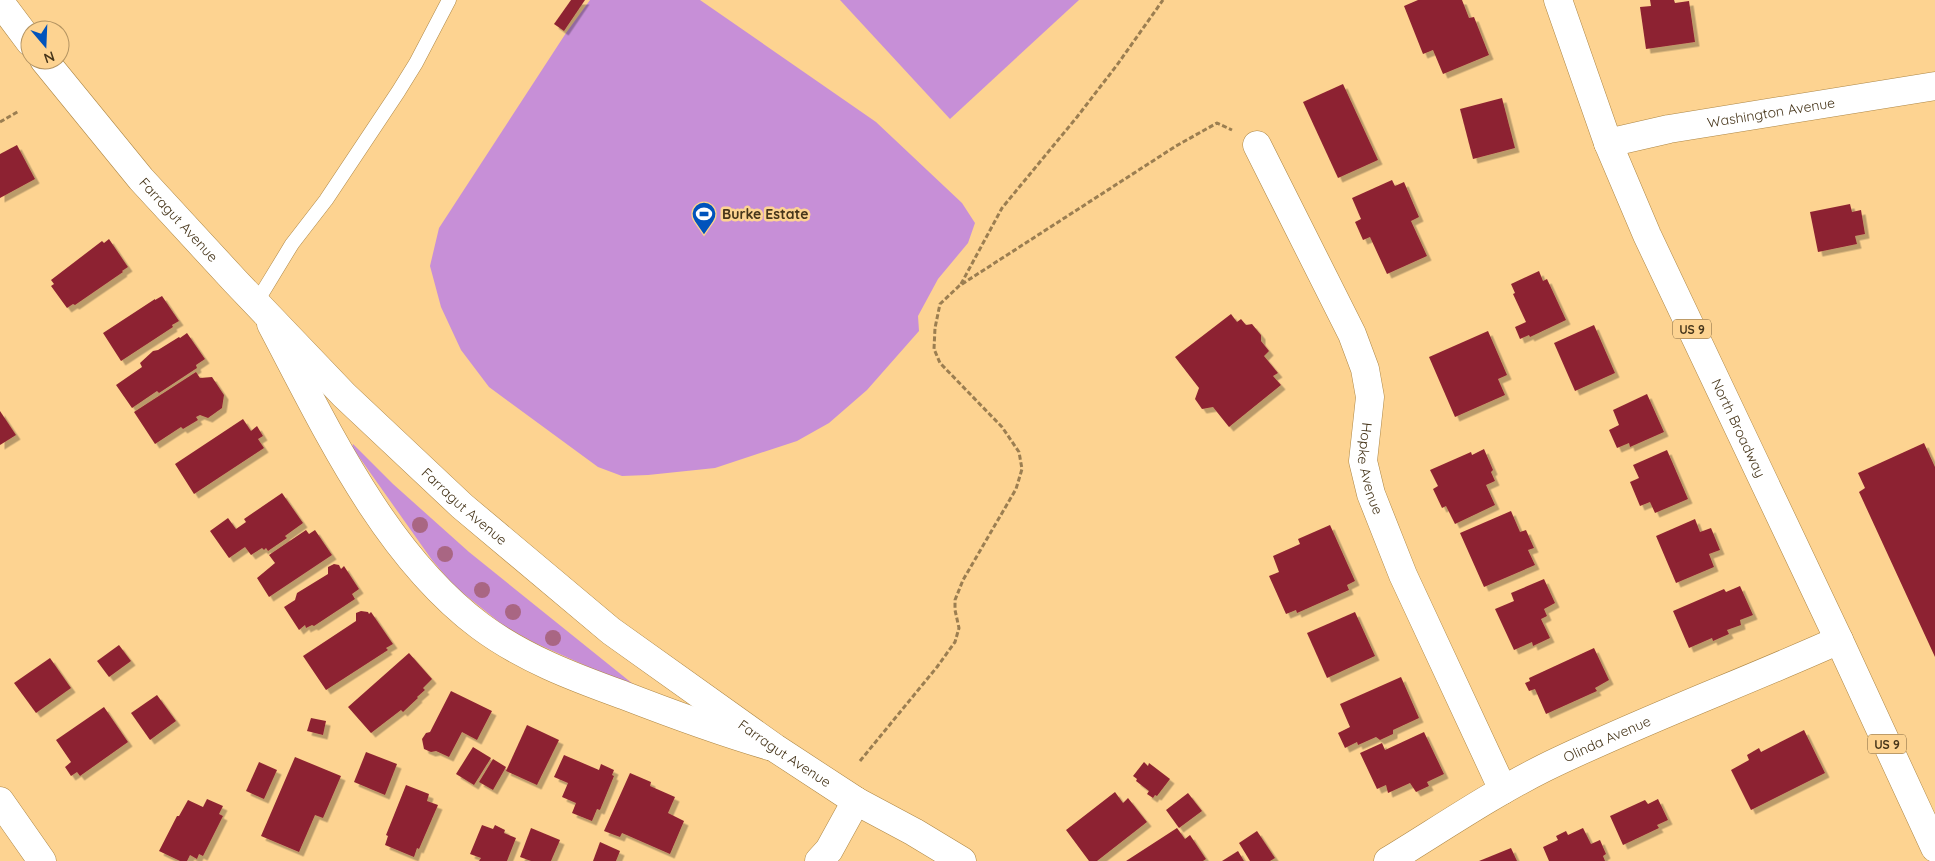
<svg xmlns="http://www.w3.org/2000/svg" width="1935" height="861" font-family="Quicksand,sans-serif">
<defs>
<filter id="shadow"><feDropShadow dx="4.5" dy="4.5" stdDeviation="0" flood-color="#0004"/></filter>
</defs>
<rect width="100%" height="100%" fill="#fdd391"/>
<!-- green -->
<g fill="#c78fd7">
<path d="M 590,0 L 700,0 L 876,122 L 962,203 L 975,223 L 968,243 L 938,279 L 918,316 L 919,331 L 867,390 L 829,423 L 797,441 L 715,468 L 648,475 L 622,476 L 598,467 L 489,387 L 461,350 L 441,307 L 430,266 L 439,228 L 566,33 Z"/>
<path d="M 840,0 L 1079,0 L 950,119 Z"/>
<path d="M 353,444 L 393,484 L 469,552 L 633,684 L 631,686 L 535,643 L 504,626 L 454,586 L 432,560 L 352,447 Z"/>
</g>
<!-- building -->
<g fill="#8d2431" filter="url(#shadow)">
<path d="M 571,0 L 585,0 L 564,31 L 554,24 Z"/>
<path d="M 1418,0 L 1462,0 L 1469,18 L 1474,17 L 1489,55 L 1443,74 L 1433,50 L 1423,54 L 1404,6 Z"/>
<path d="M 1650,0 L 1674,0 L 1675,3 L 1689,1 L 1695,42 L 1646,49 L 1640,7 L 1651,6 Z"/>
<path d="M 1343,84 L 1378,160 L 1338,178 L 1303,102 Z"/>
<path d="M 1502,98 L 1515,148 L 1473,159 L 1460,109 Z"/>
<path d="M 17,145 L 35,179 L 0,198 L 0,154 Z"/>
<path d="M 1392,180 L 1395,186 L 1404,182 L 1419,217 L 1411,221 L 1427,256 L 1387,274 L 1370,237 L 1363,240 L 1355,222 L 1361,219 L 1352,198 Z"/>
<path d="M 1850,204 L 1852,212 L 1861,210 L 1865,234 L 1855,236 L 1857,244 L 1818,252 L 1810,212 Z"/>
<path d="M 109,239 L 128,267 L 122,271 L 123,272 L 75,305 L 73,304 L 67,308 L 51,286 L 54,284 L 51,280 L 102,241 L 104,243 Z"/>
<path d="M 1539,271 L 1543,281 L 1547,279 L 1566,320 L 1530,337 L 1529,335 L 1520,339 L 1515,327 L 1526,322 L 1513,294 L 1515,293 L 1511,284 Z"/>
<path d="M 162,296 L 179,321 L 172,325 L 173,327 L 121,361 L 103,333 L 155,299 L 155,300 Z"/>
<path d="M 1231,314 L 1237,322 L 1241,319 L 1246,325 L 1252,324 L 1261,335 L 1261,341 L 1269,351 L 1264,356 L 1278,373 L 1273,376 L 1281,385 L 1229,427 L 1213,407 L 1202,409 L 1195,399 L 1199,388 L 1175,357 Z"/>
<path d="M 1594,325 L 1615,373 L 1575,391 L 1554,343 Z"/>
<path d="M 1488,331 L 1507,375 L 1498,379 L 1505,395 L 1455,417 L 1429,357 Z"/>
<path d="M 187,333 L 205,359 L 196,365 L 197,368 L 159,393 L 157,391 L 132,408 L 116,385 L 142,367 L 140,363 L 153,351 L 158,350 L 179,337 L 180,338 Z"/>
<path d="M 196,372 L 200,378 L 212,377 L 224,395 L 222,408 L 208,418 L 200,415 L 196,417 L 198,420 L 183,429 L 181,427 L 155,444 L 134,412 Z"/>
<path d="M 1647,394 L 1664,432 L 1630,447 L 1629,443 L 1617,448 L 1609,430 L 1619,425 L 1613,410 Z"/>
<path d="M 0,411 L 16,435 L 0,445 Z"/>
<path d="M 243,419 L 251,431 L 257,426 L 263,436 L 258,439 L 264,448 L 194,494 L 175,464 Z"/>
<path d="M 1924,443 L 1935,467 L 1935,657 L 1859,492 L 1865,488 L 1858,473 Z"/>
<path d="M 1484,449 L 1493,470 L 1491,472 L 1495,481 L 1486,485 L 1495,505 L 1455,524 L 1446,506 L 1442,508 L 1433,489 L 1438,486 L 1430,470 L 1471,452 L 1472,455 Z"/>
<path d="M 1667,450 L 1688,499 L 1655,513 L 1650,502 L 1640,506 L 1630,482 L 1639,478 L 1633,465 Z"/>
<path d="M 282,493 L 303,523 L 285,536 L 287,538 L 268,551 L 266,548 L 264,550 L 262,548 L 251,555 L 245,547 L 229,558 L 210,531 L 228,518 L 236,529 L 246,522 L 244,519 Z"/>
<path d="M 1511,511 L 1520,532 L 1526,530 L 1534,548 L 1528,550 L 1535,565 L 1484,587 L 1460,533 Z"/>
<path d="M 1695,519 L 1700,532 L 1711,528 L 1720,550 L 1709,554 L 1714,567 L 1676,583 L 1656,536 Z"/>
<path d="M 1330,525 L 1355,581 L 1347,585 L 1349,590 L 1297,613 L 1296,610 L 1286,614 L 1269,576 L 1279,572 L 1273,556 L 1300,544 L 1298,539 Z"/>
<path d="M 306,530 L 309,534 L 315,530 L 332,555 L 269,597 L 257,578 L 275,563 L 269,555 Z"/>
<path d="M 334,564 L 339,565 L 341,569 L 344,566 L 359,589 L 352,594 L 355,599 L 314,626 L 312,625 L 306,628 L 305,625 L 299,630 L 284,607 L 295,600 L 297,593 L 328,574 L 328,567 Z"/>
<path d="M 1544,579 L 1555,603 L 1544,609 L 1547,616 L 1541,619 L 1550,638 L 1533,646 L 1532,642 L 1514,650 L 1495,609 L 1514,601 L 1511,593 Z"/>
<path d="M 1740,586 L 1753,615 L 1740,620 L 1741,625 L 1727,630 L 1729,634 L 1713,641 L 1712,638 L 1689,648 L 1673,611 L 1724,589 L 1726,592 Z"/>
<path d="M 361,611 L 368,612 L 369,614 L 371,612 L 393,644 L 386,648 L 388,650 L 326,690 L 303,656 L 356,621 L 356,613 Z"/>
<path d="M 1355,612 L 1375,656 L 1327,678 L 1307,633 Z"/>
<path d="M 119,645 L 131,661 L 109,677 L 97,661 Z"/>
<path d="M 1594,648 L 1609,680 L 1595,688 L 1597,691 L 1546,714 L 1535,689 L 1529,691 L 1525,683 L 1530,681 L 1529,678 Z"/>
<path d="M 409,653 L 432,679 L 423,688 L 425,690 L 417,697 L 418,698 L 403,712 L 401,710 L 371,733 L 348,707 Z"/>
<path d="M 50,658 L 71,688 L 36,713 L 14,683 Z"/>
<path d="M 1401,677 L 1419,718 L 1393,730 L 1393,734 L 1380,740 L 1376,737 L 1358,745 L 1357,742 L 1345,748 L 1338,733 L 1350,727 L 1340,704 Z"/>
<path d="M 451,691 L 492,711 L 477,740 L 462,732 L 449,757 L 436,751 L 431,752 L 424,749 L 422,739 L 426,733 L 430,732 Z"/>
<path d="M 157,695 L 176,721 L 150,740 L 131,713 Z"/>
<path d="M 104,707 L 128,742 L 80,776 L 77,772 L 71,776 L 65,767 L 71,762 L 56,740 Z"/>
<path d="M 311,718 L 326,721 L 323,735 L 307,731 Z"/>
<path d="M 527,725 L 559,740 L 537,785 L 506,771 Z"/>
<path d="M 1804,730 L 1825,773 L 1751,810 L 1731,770 L 1749,760 L 1747,755 L 1759,748 L 1761,752 Z"/>
<path d="M 1424,732 L 1444,774 L 1427,782 L 1429,786 L 1416,792 L 1410,783 L 1388,793 L 1386,785 L 1377,789 L 1360,753 L 1382,743 L 1385,750 Z"/>
<path d="M 473,747 L 491,758 L 474,785 L 456,774 Z"/>
<path d="M 366,752 L 397,764 L 385,795 L 354,782 Z"/>
<path d="M 564,755 L 599,770 L 601,764 L 614,770 L 612,775 L 614,776 L 600,810 L 597,809 L 592,821 L 572,813 L 576,803 L 562,797 L 568,783 L 554,777 Z"/>
<path d="M 295,757 L 341,776 L 323,818 L 315,815 L 299,852 L 261,836 Z"/>
<path d="M 493,759 L 506,767 L 493,790 L 479,782 Z"/>
<path d="M 259,762 L 277,770 L 264,799 L 246,791 Z"/>
<path d="M 1144,762 L 1148,766 L 1149,763 L 1170,779 L 1157,796 L 1155,795 L 1153,798 L 1147,794 L 1149,791 L 1136,781 L 1137,779 L 1133,776 Z"/>
<path d="M 630,773 L 651,782 L 650,786 L 675,797 L 668,813 L 684,821 L 670,854 L 622,833 L 620,837 L 604,831 Z"/>
<path d="M 406,785 L 429,794 L 427,801 L 438,805 L 419,849 L 417,848 L 414,857 L 385,845 L 388,836 L 386,835 Z"/>
<path d="M 1115,792 L 1123,803 L 1128,798 L 1147,822 L 1097,861 L 1089,861 L 1066,830 Z"/>
<path d="M 1188,793 L 1202,811 L 1179,828 L 1166,810 Z"/>
<path d="M 207,799 L 223,806 L 219,814 L 223,816 L 203,856 L 199,854 L 197,859 L 190,855 L 187,861 L 180,861 L 159,851 L 177,816 L 179,816 L 188,800 L 203,807 Z"/>
<path d="M 1658,799 L 1668,820 L 1657,825 L 1659,828 L 1623,845 L 1610,816 L 1645,800 L 1648,804 Z"/>
<path d="M 482,825 L 493,829 L 495,825 L 505,830 L 504,833 L 516,838 L 507,861 L 479,861 L 481,858 L 470,854 Z"/>
<path d="M 531,828 L 560,840 L 551,861 L 531,861 L 520,857 Z"/>
<path d="M 1177,828 L 1185,839 L 1190,835 L 1206,859 L 1203,861 L 1126,861 Z"/>
<path d="M 1583,828 L 1591,844 L 1600,840 L 1606,854 L 1603,856 L 1605,861 L 1549,861 L 1543,847 L 1558,840 L 1556,836 L 1566,831 L 1568,835 Z"/>
<path d="M 1257,831 L 1275,858 L 1270,861 L 1250,861 L 1239,843 Z"/>
<path d="M 600,842 L 620,851 L 616,861 L 593,861 Z"/>
<path d="M 1511,848 L 1517,861 L 1479,861 Z"/>
<path d="M 1238,851 L 1244,861 L 1222,861 Z"/>
</g>
<g fill="none" stroke-linecap="round" stroke-linejoin="round">
<defs>
<path id="service" d="M 256,303 L 292,244 L 326,200 L 398,92 L 416,63 L 449,0"/>
<g id="minor">
<path id="s1" d="M 1608,143 L 1669,129 L 1935,86"/>
<path id="s2" d="M 1257,145 L 1352,334 L 1365,369 L 1370,397 L 1363,461 L 1371,494 L 1403,575 L 1503,790"/>
<path d="M 271,324 C 326,428 384,554 480,626 C 523,658 573,677 623,695 C 672,714 718,731 769,746"/>
<path d="M 0,801 L 42,861"/>
<path d="M 819,861 L 829,850 L 856,801"/>
<path id="s3" d="M 1388,861 C 1439,830 1490,795 1544,768 C 1640,721 1741,684 1839,640"/>
</g>
<g id="secondary">
<path d="M 0,2 L 30,42"/>
<path id="s4" d="M 44,60 L 141,179 L 235,281 L 344,395 L 462,506 L 611,631 L 775,748 L 856,801 L 914,832 L 962,861"/>
</g>
<g id="primary">
<path id="s5" d="M 1558,0 L 1608,143 L 1647,235 L 1839,640 L 1935,848"/>
</g>
</defs>
<!-- service casing -->
<use href="#service" stroke="#ad8644" stroke-width="15"/>
<!-- minor casing -->
<use href="#minor" stroke="#ad8644" stroke-width="29"/>
<!-- secondary casing -->
<use href="#secondary" stroke="#ad8644" stroke-width="29"/>
<!-- primary casing -->
<use href="#primary" stroke="#ad8644" stroke-width="29"/>
<!-- path -->
<g stroke="#9b7e51" stroke-width="3" stroke-dasharray="5 2.5" stroke-linecap="butt">
<path d="M 0,122 L 19,111"/>
<path d="M 961,284 L 1002,208 L 1077,117 L 1117,65 L 1163,0"/>
<path d="M 860,761 L 937,667 L 955,642 L 959,628 L 955,610 L 955,600 L 963,580 L 1016,489 L 1022,469 L 1019,452 L 1002,427 L 940,363 L 934,349 L 935,328 L 940,304 L 959,286 L 1176,146 L 1217,123 L 1232,130"/>
</g>
<!-- service -->
<use href="#service" stroke="#fff" stroke-width="14"/>
<!-- minor -->
<use href="#minor" stroke="#fff" stroke-width="28"/>
<!-- secondary -->
<use href="#secondary" stroke="#fff" stroke-width="28"/>
<!-- primary -->
<use href="#primary" stroke="#fff" stroke-width="28"/>
</g>
<!-- trees -->
<g fill="#a96683">
<circle cx="420" cy="525" r="8"/>
<circle cx="445" cy="554" r="8"/>
<circle cx="482" cy="590" r="8"/>
<circle cx="513" cy="612" r="8"/>
<circle cx="553" cy="638" r="8"/>
</g>
<!-- icons -->
<defs>
<symbol id="stadium-pin" viewBox="-11 -11 22 30"><path d="M0 17L-7.5 6A9.5 9.5 0 1 1 7.5 6Z" fill="#0053bc" stroke="#fdd391"/><path d="M0-5a6.5 5 0 1 0 0 10a6.5 5 0 1 0 0-10ZM-3.5-1.8h7v3.6h-7Z" fill="#fff"/></symbol>
</defs>
<g fill-rule="evenodd">
<use href="#stadium-pin" x="690" y="200" width="28" height="38"/>
</g>
<g text-anchor="middle" dominant-baseline="central" stroke-width="5" stroke-linejoin="round" paint-order="stroke">
<!-- shield labels -->
<g fill="#fdd391" stroke="#7e653e" stroke-width="1">
<rect x="1673" y="319.5" width="38" height="19" rx="4"/>
<rect x="1868" y="734.5" width="38" height="19" rx="4"/>
</g>
<g font-size="12" font-weight="bold" fill="#47361b">
<text x="1692" y="329">US 9</text>
<text x="1887" y="744">US 9</text>
</g>
<!-- street labels -->
<g font-size="14" fill="#47361b" stroke="#fdd391">
<text stroke="none"><textPath href="#s1" startOffset="166">Washington Avenue</textPath></text>
<text stroke="none"><textPath href="#s4" startOffset="209">Farragut Avenue</textPath></text>
<text stroke="none"><textPath href="#s5" startOffset="465">North Broadway</textPath></text>
<text stroke="none"><textPath href="#s2" startOffset="350">Hopke Avenue</textPath></text>
<text stroke="none"><textPath href="#s4" startOffset="614">Farragut Avenue</textPath></text>
<text stroke="none"><textPath href="#s3" startOffset="251">Olinda Avenue</textPath></text>
<text stroke="none"><textPath href="#s4" startOffset="1019">Farragut Avenue</textPath></text>
</g>
<!-- poi labels -->
<g font-size="14" font-weight="bold" fill="#47361b" stroke="#fdd391" text-anchor="start">
<text x="722" y="214">Burke Estate</text>
</g>
</g>
<!-- north arrow -->
<g transform="translate(45 45) rotate(161)"><circle r="24" fill="#fdd391" stroke="#b49462"/>
<path d="M0-4L9 19L0 12L-9 19Z" fill="#0053bc"/>
<text y="-8" font-size="14" font-weight="bold" text-anchor="middle" fill="#47361b">N</text>
</g>
</svg>
